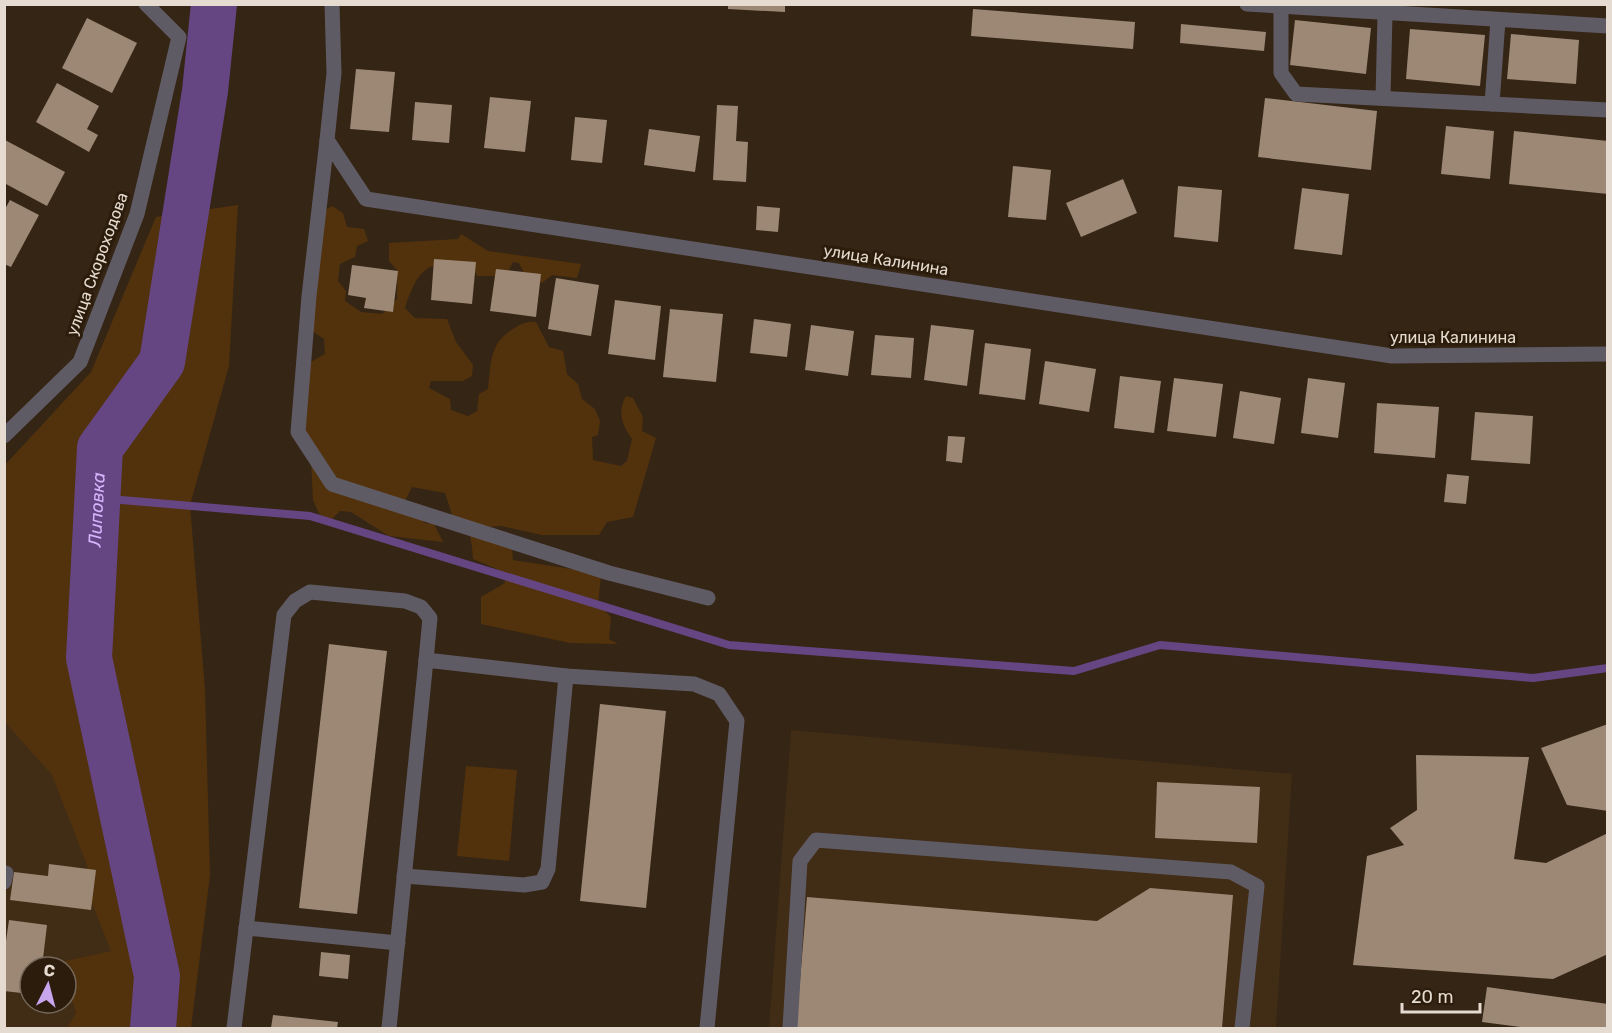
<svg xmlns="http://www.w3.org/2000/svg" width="1612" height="1033" font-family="Rubik,sans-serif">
<rect width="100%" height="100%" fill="#352515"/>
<!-- built -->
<g fill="#412c16" fill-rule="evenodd">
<path d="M 4,669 L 79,701 L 130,952 L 109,1028 L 5,1028 ZM 30,967 L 66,967 L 66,1003 L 30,1003 Z"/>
<path d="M 791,730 L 1292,774 L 1276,1028 L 769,1028 Z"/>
</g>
<!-- green -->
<g fill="#52320c">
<path d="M 238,205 L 229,366 L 190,505 L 205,690 L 210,875 L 191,1028 L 67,1028 L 76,1013 L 66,980 L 66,967 L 62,967 L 61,962 L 111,951 L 92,903 L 87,865 L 52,775 L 5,722 L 4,466 L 91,372 L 156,217 Z"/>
<path d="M 332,206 L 343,213 L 347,227 L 364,229 L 368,241 L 357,246 L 355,257 L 340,264 L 338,281 L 346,291 L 345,301 L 361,312 L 382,314 L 397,299 L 397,270 L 389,261 L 389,243 L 458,239 L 461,234 L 488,251 L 581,264 L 577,278 L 552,275 L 542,283 L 528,281 L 519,263 L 513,262 L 506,276 L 477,276 L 472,264 C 429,259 418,267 405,308 L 415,318 L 447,319 L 456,342 L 473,365 L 472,376 L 463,381 L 431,381 L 429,388 L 450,399 L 451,410 L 468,416 L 477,411 L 479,394 L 488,389 C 491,364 489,343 513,329 C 521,324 526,321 536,322 L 549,347 L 563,351 L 567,374 L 578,384 L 582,399 L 595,409 L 600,421 L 598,435 L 592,437 L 593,460 L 621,466 L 627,461 L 632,439 C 622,425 617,412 626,396 L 633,398 L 643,417 L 642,431 L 656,438 L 633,517 L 607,522 L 599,535 L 542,535 L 501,526 L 487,527 L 512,549 L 513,560 L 584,571 L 602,567 L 598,604 L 611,617 L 609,639 L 618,644 L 570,643 L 481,624 L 481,597 L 505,583 L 504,572 L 473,559 C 472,541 470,521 452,515 L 445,493 L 412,487 L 404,503 L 425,523 L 434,524 L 443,542 L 389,536 L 351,512 L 340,511 L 330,521 L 322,520 L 313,500 L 310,439 L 300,432 L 300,368 L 325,354 L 324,339 L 312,331 L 320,213 Z"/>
<path d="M 466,766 L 517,770 L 509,861 L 457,856 Z"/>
</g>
<!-- water -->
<path fill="#654683" d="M 205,5 L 233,5 L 232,27 L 205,29 Z"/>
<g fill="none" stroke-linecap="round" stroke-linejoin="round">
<!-- stream -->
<path stroke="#654683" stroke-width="8" d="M 98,498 L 310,516 L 729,645 L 1074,671 L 1160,645 L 1533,678 L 1608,668"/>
<!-- river -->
<path stroke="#654683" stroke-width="46" id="s1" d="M 153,1028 L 157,976 L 89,658 L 100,448 L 162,362 L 205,91 L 214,4"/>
</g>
<!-- building -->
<g fill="#9c8875">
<path d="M 728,4 L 785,4 L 785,12 L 728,9 Z"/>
<path d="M 973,9 L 1135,22 L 1133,49 L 971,36 Z"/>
<path d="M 87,18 L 137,43 L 112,93 L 62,68 Z"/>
<path d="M 1295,20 L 1371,28 L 1366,74 L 1290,65 Z"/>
<path d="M 1181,24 L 1266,32 L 1264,51 L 1180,43 Z"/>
<path d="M 1410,29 L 1485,35 L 1480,86 L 1406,79 Z"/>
<path d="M 1511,34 L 1579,40 L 1576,84 L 1507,79 Z"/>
<path d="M 356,69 L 395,72 L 389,132 L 350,129 Z"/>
<path d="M 57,83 L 99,106 L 87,129 L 98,135 L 89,152 L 36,122 Z"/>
<path d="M 490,97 L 531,101 L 525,152 L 484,148 Z"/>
<path d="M 1265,98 L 1377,111 L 1371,170 L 1258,157 Z"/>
<path d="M 415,102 L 452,105 L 449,143 L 412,140 Z"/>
<path d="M 717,105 L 738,106 L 736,141 L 748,142 L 746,182 L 713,180 Z"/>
<path d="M 575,117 L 607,120 L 602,163 L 571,160 Z"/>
<path d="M 1446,126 L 1494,131 L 1490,179 L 1441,174 Z"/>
<path d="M 649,129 L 700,136 L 695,172 L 644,165 Z"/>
<path d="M 1514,131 L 1608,141 L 1608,194 L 1509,184 Z"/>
<path d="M 5,140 L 65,172 L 47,206 L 4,183 Z"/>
<path d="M 1013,166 L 1051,170 L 1046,220 L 1008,217 Z"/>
<path d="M 1123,179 L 1137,213 L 1081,237 L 1066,203 Z"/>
<path d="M 1178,186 L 1222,190 L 1218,242 L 1174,237 Z"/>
<path d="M 1302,188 L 1349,194 L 1342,255 L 1294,249 Z"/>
<path d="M 10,200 L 39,215 L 11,267 L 4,264 L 4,211 Z"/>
<path d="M 757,206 L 780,208 L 778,232 L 756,230 Z"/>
<path d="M 434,259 L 476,262 L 472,304 L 431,300 Z"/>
<path d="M 352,265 L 398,271 L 393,312 L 364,308 L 366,298 L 348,295 Z"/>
<path d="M 496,269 L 541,274 L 536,317 L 490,311 Z"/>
<path d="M 556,278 L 599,285 L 591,336 L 548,329 Z"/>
<path d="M 615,300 L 661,306 L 655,360 L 608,354 Z"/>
<path d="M 670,309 L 723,314 L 716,382 L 663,377 Z"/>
<path d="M 754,319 L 791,324 L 787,357 L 750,353 Z"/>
<path d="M 811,325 L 854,331 L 848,376 L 805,370 Z"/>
<path d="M 931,325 L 974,330 L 967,386 L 924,380 Z"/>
<path d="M 875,335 L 914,338 L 911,378 L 871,375 Z"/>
<path d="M 985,343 L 1031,349 L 1025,400 L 979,394 Z"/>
<path d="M 1045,361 L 1096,369 L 1089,412 L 1039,404 Z"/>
<path d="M 1120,376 L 1161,381 L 1154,433 L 1114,428 Z"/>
<path d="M 1174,378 L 1223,384 L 1216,437 L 1167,431 Z"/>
<path d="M 1308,378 L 1345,383 L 1338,438 L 1301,433 Z"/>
<path d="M 1240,391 L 1281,398 L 1274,444 L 1233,438 Z"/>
<path d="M 1377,403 L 1439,407 L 1435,458 L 1374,453 Z"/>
<path d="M 1475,412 L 1533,416 L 1530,464 L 1471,460 Z"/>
<path d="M 948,436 L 965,437 L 962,463 L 946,461 Z"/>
<path d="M 1447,474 L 1469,476 L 1466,504 L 1444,502 Z"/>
<path d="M 329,644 L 387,651 L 357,914 L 299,908 Z"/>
<path d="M 600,704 L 666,711 L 646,908 L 580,901 Z"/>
<path d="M 1608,724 L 1608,811 L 1567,805 L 1541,748 Z"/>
<path d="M 1416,755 L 1529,757 L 1514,859 L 1546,863 L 1608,833 L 1608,954 L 1553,979 L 1353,965 L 1367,856 L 1404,845 L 1390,828 L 1417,810 Z"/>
<path d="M 1157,782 L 1260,787 L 1257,843 L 1155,838 Z"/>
<path d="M 49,864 L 96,870 L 91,910 L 10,900 L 14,872 L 48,876 Z"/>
<path d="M 1150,888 L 1233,895 L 1222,1028 L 796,1028 L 807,897 L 1097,921 Z"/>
<path d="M 9,920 L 47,925 L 42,967 L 30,967 L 30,994 L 4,991 L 4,955 Z"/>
<path d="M 321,952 L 350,955 L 348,979 L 319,976 Z"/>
<path d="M 1487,987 L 1608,1004 L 1608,1028 L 1527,1028 L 1482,1022 Z"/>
<path d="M 273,1015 L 338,1022 L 337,1028 L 271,1028 Z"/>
</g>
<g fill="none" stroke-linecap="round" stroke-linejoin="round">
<!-- lane -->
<g stroke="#5f5b65" stroke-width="15">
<path d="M 1281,7 L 1281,73 L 1296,94 L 1608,110"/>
<path d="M 1383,98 L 1385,14"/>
<path d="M 1492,104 L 1498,20"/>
<path d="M 327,140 L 309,296 L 298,432 L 332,484 L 609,573 L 708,598"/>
<path d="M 404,876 L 524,885 L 542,882 L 548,869 L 566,676"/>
<path d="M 4,882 L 6,873"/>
<path d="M 246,928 L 398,943"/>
<path d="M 234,1028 L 284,615 L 295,601 L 310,592 L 405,601 L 421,607 L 430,618 L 426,660"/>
<path d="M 389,1028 L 426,660 L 566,676 L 694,684 L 719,694 L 737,721 L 707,1028"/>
<path d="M 790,1028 L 800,861 L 816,840 L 1231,872 L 1257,886 L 1242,1028"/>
</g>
<!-- street -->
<g stroke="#5f5b65" stroke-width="15">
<path d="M 332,4 L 334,73 L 327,140 L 366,199 L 1392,356 L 1608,354"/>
<path d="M 1247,4 L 1608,26"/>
<path d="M 4,436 L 80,362 L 137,214 L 179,37 L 146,4"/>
</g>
</g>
<g text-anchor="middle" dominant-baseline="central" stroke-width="6" stroke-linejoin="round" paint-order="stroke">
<!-- street labels -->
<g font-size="16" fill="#e5dbd0" stroke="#2b1c0b">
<text transform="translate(886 260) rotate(9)">улица Калинина</text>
<text transform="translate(97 264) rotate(-70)">улица Скороходова</text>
<text x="1453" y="337">улица Калинина</text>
</g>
<!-- water labels -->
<g font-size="18" font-style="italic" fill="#d6b4fc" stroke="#2b1c0b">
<text stroke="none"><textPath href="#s1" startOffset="526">Липовка</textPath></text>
</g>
</g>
<!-- border -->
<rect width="1612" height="1033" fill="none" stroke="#e5dbd0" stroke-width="12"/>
<!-- north arrow -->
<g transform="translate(48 985) rotate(6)"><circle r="28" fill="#2b1c0b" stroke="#75685a" stroke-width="1.5"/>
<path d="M0-4.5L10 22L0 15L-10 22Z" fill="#c9a5ee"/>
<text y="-9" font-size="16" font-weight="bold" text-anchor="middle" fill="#e5dbd0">С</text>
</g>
<!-- scale -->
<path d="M1402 1003v9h78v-9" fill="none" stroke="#e5dbd0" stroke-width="3"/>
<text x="1411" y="1003" font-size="18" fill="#e5dbd0" stroke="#2b1c0b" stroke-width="4.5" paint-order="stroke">20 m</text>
</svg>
